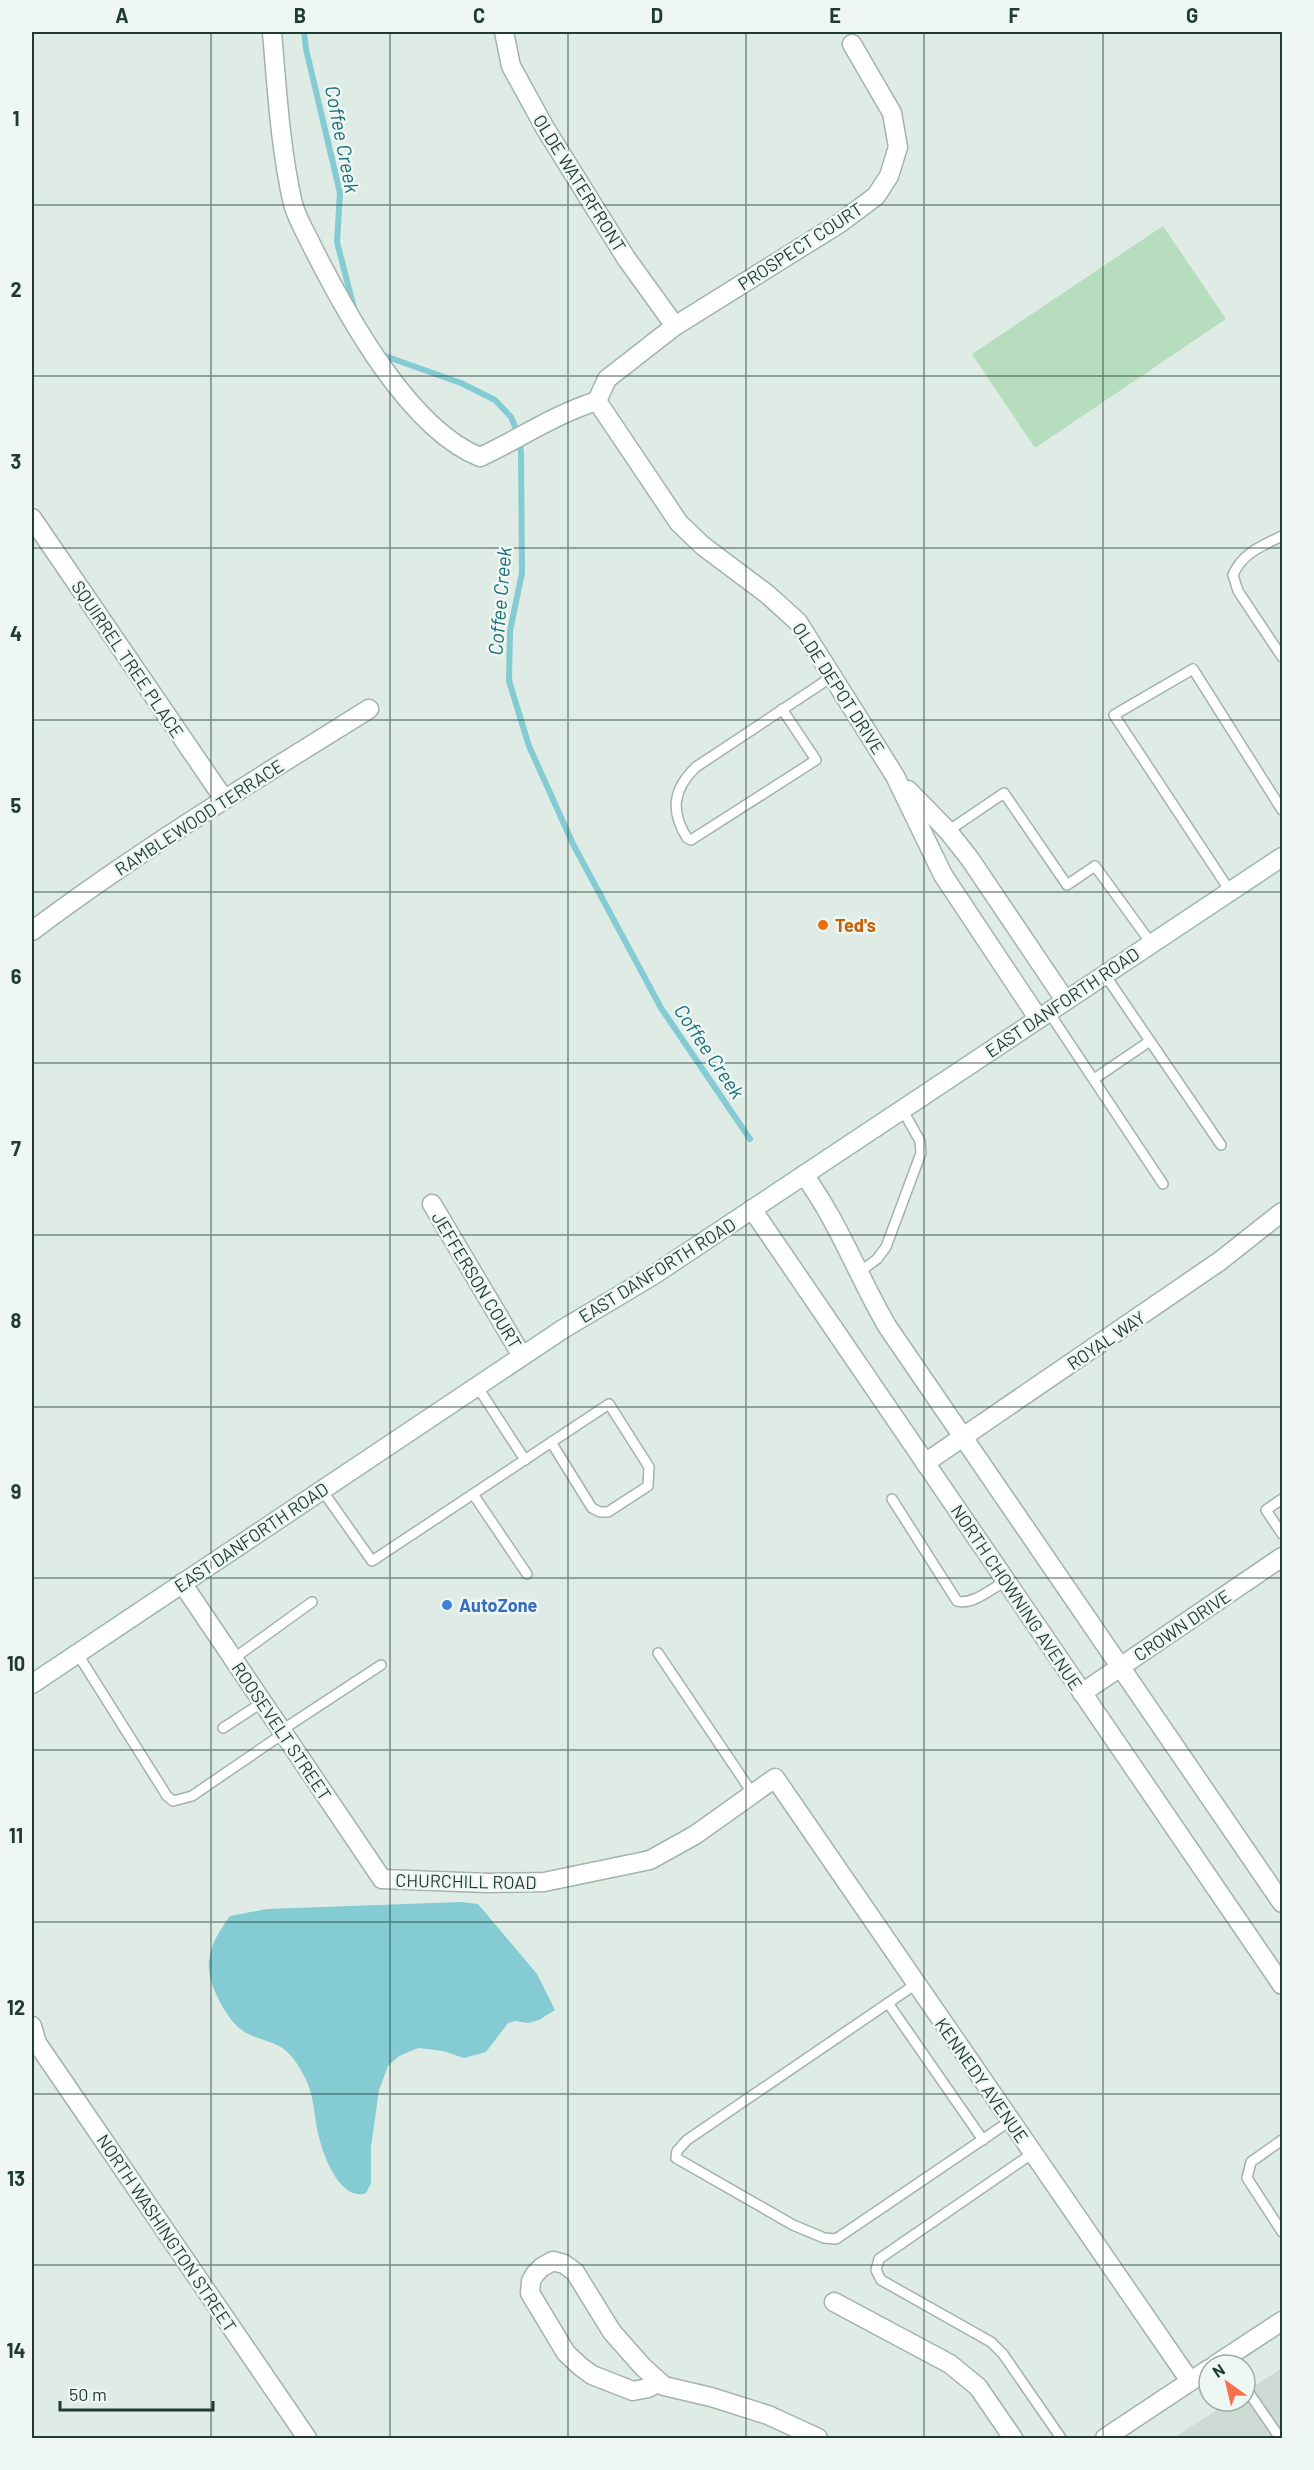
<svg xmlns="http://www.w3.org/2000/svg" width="1314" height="2470" font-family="Barlow,sans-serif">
<rect width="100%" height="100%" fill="#dfebe5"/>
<!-- built -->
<path fill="#cddbd4" d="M 1282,2368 L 1282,2438 L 1173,2438 L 1231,2401 L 1245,2401 L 1245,2392 Z"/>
<!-- green -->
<path fill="#b7ddbf" d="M 1163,226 L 1226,319 L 1035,448 L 972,354 Z"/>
<!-- water -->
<path fill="#84cbd3" d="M 462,1902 L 478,1904 L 537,1974 L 555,2010 L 539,2020 L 528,2023 L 515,2021 L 508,2023 L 486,2052 L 464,2058 L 443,2051 L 418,2048 L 399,2056 L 388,2066 L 379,2090 L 371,2147 L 371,2183 L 366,2193 C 342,2202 325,2160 320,2141 C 314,2122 315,2100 307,2082 C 302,2070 291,2052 279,2046 C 265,2039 250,2038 238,2027 C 224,2014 206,1980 209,1961 C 211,1943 220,1930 230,1916 L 267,1909 Z"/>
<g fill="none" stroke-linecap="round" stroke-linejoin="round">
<!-- stream -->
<g stroke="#84cbd3" stroke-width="6">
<path d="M 304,32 L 306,49 L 340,193 L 337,242 L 354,308"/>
<path d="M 382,355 L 461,383 L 495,400 L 511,417 L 518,434 L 521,452 L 522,573 L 510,631 L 509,681 L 529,746 L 573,844 L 661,1008 L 750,1139"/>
</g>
<defs>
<g id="service">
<path d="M 1282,536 C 1262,546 1242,553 1233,575 L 1238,591 L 1282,657"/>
<path d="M 782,709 L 816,760 L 691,840 L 687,838 C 670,811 673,789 696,767 L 833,676"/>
<path d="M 948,831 L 1004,793 L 1067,885 L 1095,866 L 1151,943"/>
<path d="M 1230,891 L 1114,715 L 1193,669 L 1282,810"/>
<path d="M 1105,975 L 1221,1145"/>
<path d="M 1048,1011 L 1163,1184"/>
<path d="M 1094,1079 L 1150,1041"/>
<path d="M 858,1273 L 877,1259 L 886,1247 L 921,1153 L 920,1141 L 902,1109"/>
<path d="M 477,1386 L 525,1460"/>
<path d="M 322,1490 L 372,1561 C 451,1509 530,1456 609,1404 L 649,1467 L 648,1486 L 608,1512 L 600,1512 L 592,1508 L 551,1442"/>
<path d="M 473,1494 L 527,1574"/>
<path d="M 892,1499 L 957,1601 C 972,1606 992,1588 1006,1581"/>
<path d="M 1282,1499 L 1266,1510 L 1282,1534"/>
<path d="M 77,1653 L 167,1796 L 173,1801 L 192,1796 L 284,1733"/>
<path d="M 658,1653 L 753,1794"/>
<path d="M 233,1659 L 312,1602"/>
<path d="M 223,1728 L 263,1702"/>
<path d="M 282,1730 L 381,1665"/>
<path d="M 916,1984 L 687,2140 L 677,2151 L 676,2158 L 793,2225 L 824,2238 L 836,2239 L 1010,2121"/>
<path d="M 888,2003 L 983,2140"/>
<path d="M 1282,2140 L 1251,2162 L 1247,2178 L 1282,2232"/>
<path d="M 1033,2153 L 879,2259 L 876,2270 L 881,2280 L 991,2342 L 1003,2354 L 1061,2438"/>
<path d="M 1245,2387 L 1280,2438"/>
</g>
<g id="minor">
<path d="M 272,32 C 277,89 280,147 293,204 C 297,219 307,235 314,250 C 347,315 409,429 480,457 C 519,439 555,414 597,401"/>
<path d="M 504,32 L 511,66 L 545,128 L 626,258 L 675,326"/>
<path d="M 597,401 L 679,523 L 703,546 L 767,594 L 798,622 L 895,776 L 943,875 L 1038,1018"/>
<path d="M 597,401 L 607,379 L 675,326 L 840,223 L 876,196 L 889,176 L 898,147 L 892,113 L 852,44"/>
<path d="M 32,518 L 224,799"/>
<path d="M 908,790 L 948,831 L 970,859 L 1065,1000"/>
<path d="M 32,931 C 140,850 255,780 369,709"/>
<path d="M 432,1204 L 522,1356"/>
<path d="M 925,1463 L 1220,1261 L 1282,1212"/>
<path d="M 182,1583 L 382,1879 L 488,1883 L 544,1882 L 650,1860 L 695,1835 L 775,1778 L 1190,2381"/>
<path d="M 1082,1693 L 1282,1557"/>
<path d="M 32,2026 L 37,2043 L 307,2438"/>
<path d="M 834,2302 L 950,2364 L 978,2387 L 1013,2438"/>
<path d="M 659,2382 L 648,2388 L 633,2391 L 592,2375 L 581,2367 L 566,2353 L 530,2293 L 531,2281 L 535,2274 L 542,2267 L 553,2261 L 564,2264 L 575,2272 L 612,2332 L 643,2367 L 664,2386 L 711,2397 L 768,2415 L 818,2438"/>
</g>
<g id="tertiary">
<path d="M 804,1175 C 838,1221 858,1276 887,1326 L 1282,1903"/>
<path d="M 752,1209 L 1282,1985"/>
<path d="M 1215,2365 L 1282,2321"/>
<path d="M 1105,2438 L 1209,2369"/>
</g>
<path id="secondary" d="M 32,1684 L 563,1329 L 652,1276 L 1282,857"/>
</defs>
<!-- service casing -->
<use href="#service" stroke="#a2b3ac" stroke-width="12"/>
<!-- minor casing -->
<use href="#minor" stroke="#a2b3ac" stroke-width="21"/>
<!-- tertiary casing -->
<use href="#tertiary" stroke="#a2b3ac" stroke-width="21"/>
<!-- secondary casing -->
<use href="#secondary" stroke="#9db7ad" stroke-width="21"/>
<!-- service -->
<use href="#service" stroke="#fff" stroke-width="9"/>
<!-- minor -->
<use href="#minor" stroke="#fff" stroke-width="18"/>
<!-- tertiary -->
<use href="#tertiary" stroke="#fff" stroke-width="18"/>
<!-- secondary -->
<use href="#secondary" stroke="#fff" stroke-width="18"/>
</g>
<!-- grid -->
<path fill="none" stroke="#1f3b32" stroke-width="1.5" stroke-opacity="0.55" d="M 211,32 L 211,2438M 390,32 L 390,2438M 568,32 L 568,2438M 746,32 L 746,2438M 924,32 L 924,2438M 1103,32 L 1103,2438M 32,205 L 1282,205M 32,376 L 1282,376M 32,548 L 1282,548M 32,720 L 1282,720M 32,892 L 1282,892M 32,1063 L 1282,1063M 32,1235 L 1282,1235M 32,1407 L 1282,1407M 32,1578 L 1282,1578M 32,1750 L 1282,1750M 32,1922 L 1282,1922M 32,2094 L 1282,2094M 32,2265 L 1282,2265"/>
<!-- markers -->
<circle fill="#e8710a" stroke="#eff7f3" stroke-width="2" cx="823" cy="925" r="6"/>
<circle fill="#3f7fe0" stroke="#eff7f3" stroke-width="2" cx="447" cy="1605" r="6"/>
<g text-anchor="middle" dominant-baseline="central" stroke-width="5" stroke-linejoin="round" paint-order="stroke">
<!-- street labels -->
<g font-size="18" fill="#1f3b32" stroke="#eff7f3">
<text transform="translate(580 183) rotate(58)">OLDE WATERFRONT</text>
<text transform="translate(800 246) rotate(-33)">PROSPECT COURT</text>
<text transform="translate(128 659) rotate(56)">SQUIRREL TREE PLACE</text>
<text transform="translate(839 688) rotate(57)">OLDE DEPOT DRIVE</text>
<text transform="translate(199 817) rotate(-33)">RAMBLEWOOD TERRACE</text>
<text transform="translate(1062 1002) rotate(-34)">EAST DANFORTH ROAD</text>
<text transform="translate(657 1270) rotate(-32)">EAST DANFORTH ROAD</text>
<text transform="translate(477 1280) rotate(59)">JEFFERSON COURT</text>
<text transform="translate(1106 1340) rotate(-34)">ROYAL WAY</text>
<text transform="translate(251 1537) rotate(-34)">EAST DANFORTH ROAD</text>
<text transform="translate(1017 1597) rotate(56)">NORTH CHOWNING AVENUE</text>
<text transform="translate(1182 1625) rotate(-34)">CROWN DRIVE</text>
<text transform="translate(282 1731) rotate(56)">ROOSEVELT STREET</text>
<text transform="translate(466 1881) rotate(1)">CHURCHILL ROAD</text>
<text transform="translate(982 2080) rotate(55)">KENNEDY AVENUE</text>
<text transform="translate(167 2233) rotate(56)">NORTH WASHINGTON STREET</text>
</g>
<!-- food labels -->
<g font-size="18" font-weight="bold" fill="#c56008" stroke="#eff7f3" text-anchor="start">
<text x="835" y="925">Ted's</text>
</g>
<!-- shop labels -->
<g font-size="18" font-weight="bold" fill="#366cbe" stroke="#eff7f3" text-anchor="start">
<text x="459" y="1605">AutoZone</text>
</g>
<!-- water labels -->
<g font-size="20" font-style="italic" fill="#186e79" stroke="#eff7f3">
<text transform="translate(343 139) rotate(79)">Coffee Creek</text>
<text transform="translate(499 601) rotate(-85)">Coffee Creek</text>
<text transform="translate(710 1051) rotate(56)">Coffee Creek</text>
</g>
</g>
<!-- border -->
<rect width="1314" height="2470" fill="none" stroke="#eff7f3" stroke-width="66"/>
<!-- north arrow -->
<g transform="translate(1227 2383) rotate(326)"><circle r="28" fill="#eff7f3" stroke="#9caca6" stroke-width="1.5"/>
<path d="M0-4.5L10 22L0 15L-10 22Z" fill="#f77151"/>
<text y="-9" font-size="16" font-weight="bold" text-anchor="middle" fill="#1f3b32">N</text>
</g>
<!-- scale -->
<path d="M60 2401v9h153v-9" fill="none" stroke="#1f3b32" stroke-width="3"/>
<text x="69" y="2401" font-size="18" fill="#1f3b32" stroke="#eff7f3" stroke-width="4.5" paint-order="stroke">50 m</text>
<rect x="33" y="33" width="1248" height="2404" fill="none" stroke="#1f3b32" stroke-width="2"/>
<g font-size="20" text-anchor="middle" font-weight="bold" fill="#1f3b32">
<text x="122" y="23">A</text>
<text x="300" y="23">B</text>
<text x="479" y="23">C</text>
<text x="657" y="23">D</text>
<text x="835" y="23">E</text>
<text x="1014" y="23">F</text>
<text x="1192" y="23">G</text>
<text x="16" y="126">1</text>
<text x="16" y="297">2</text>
<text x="16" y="469">3</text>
<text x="16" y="641">4</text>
<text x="16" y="813">5</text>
<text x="16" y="984">6</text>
<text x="16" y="1156">7</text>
<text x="16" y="1328">8</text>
<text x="16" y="1499">9</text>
<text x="16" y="1671">10</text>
<text x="16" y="1843">11</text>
<text x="16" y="2015">12</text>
<text x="16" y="2186">13</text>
<text x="16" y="2358">14</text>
</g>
</svg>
